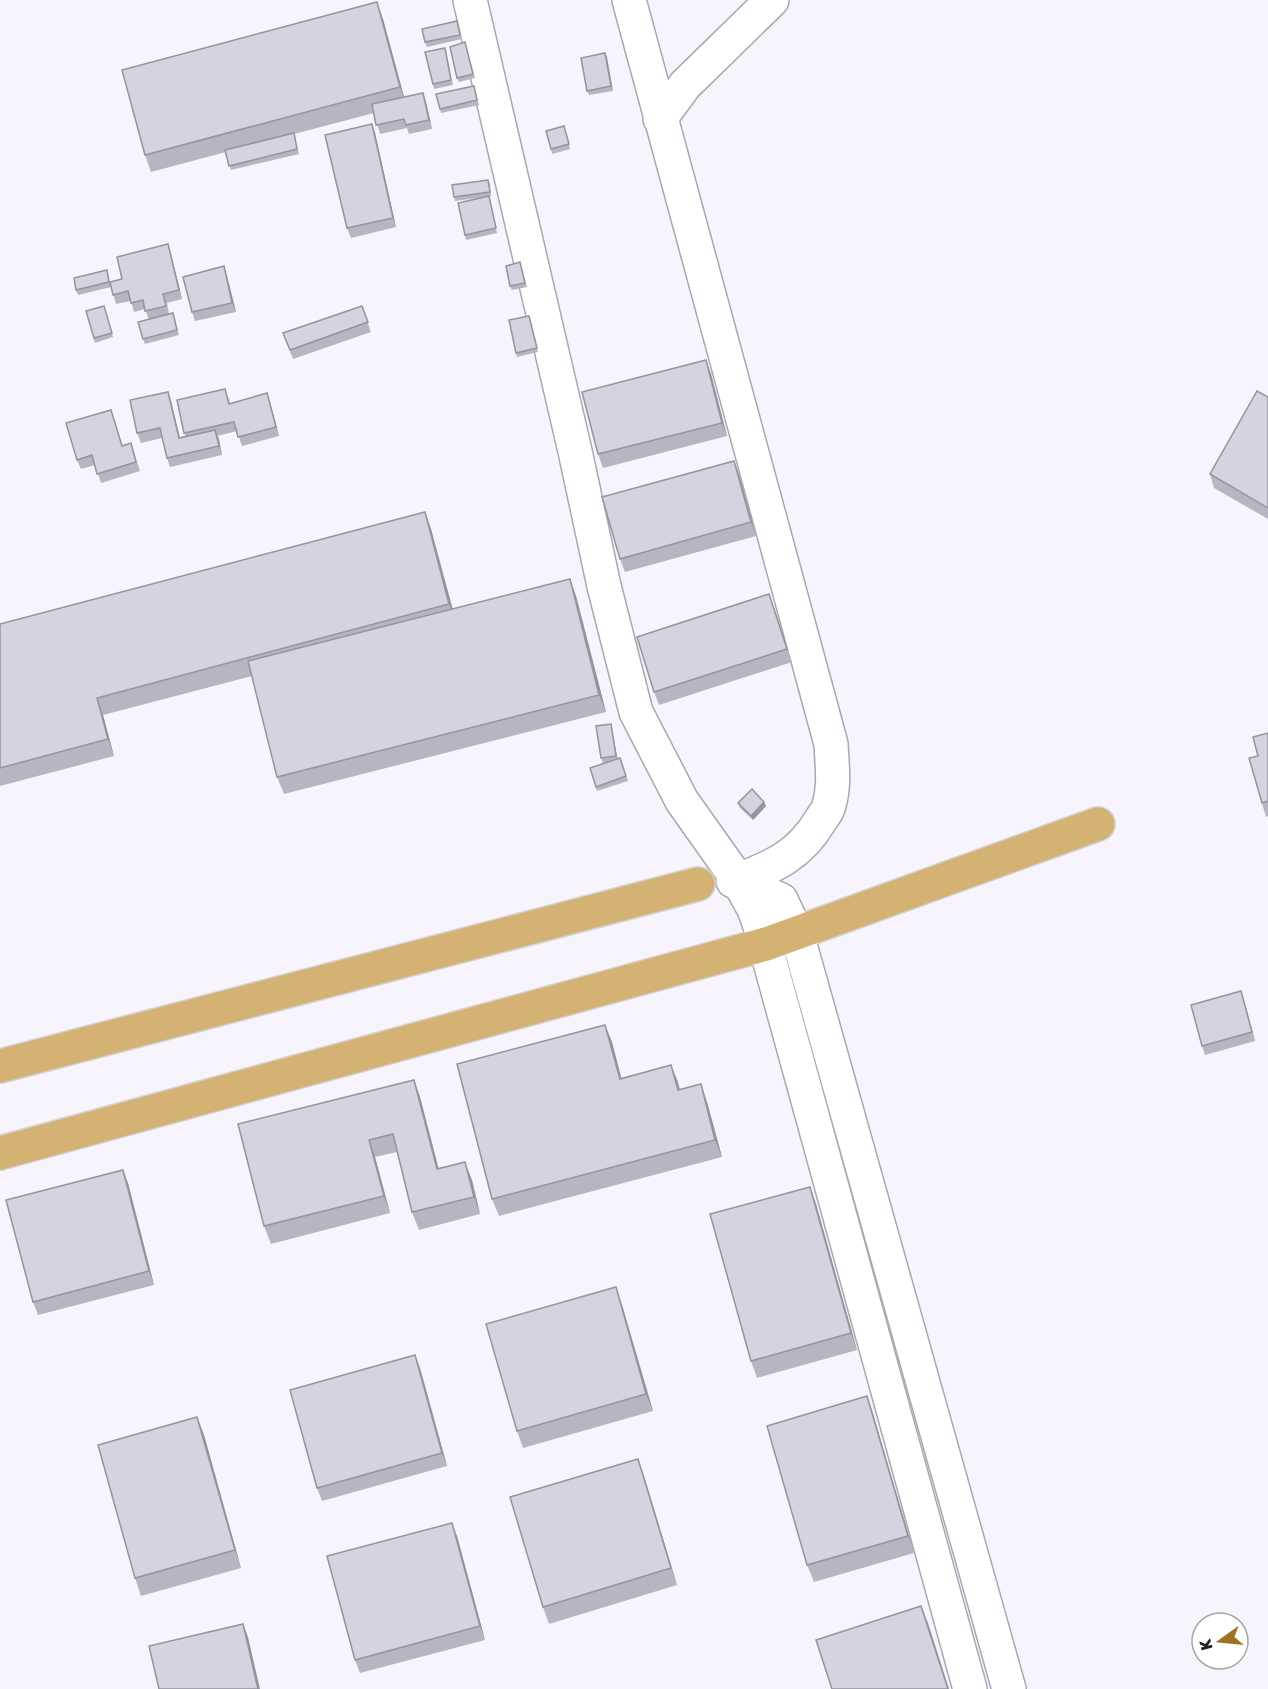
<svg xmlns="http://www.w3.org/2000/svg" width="1268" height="1689" font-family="Rubik,sans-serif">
<rect width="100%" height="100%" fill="#f7f4fe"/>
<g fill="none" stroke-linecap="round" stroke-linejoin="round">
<defs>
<g id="minor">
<path d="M 470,0 L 575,451 L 604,586 L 636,712 L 682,801 L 738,880 L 754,909 L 760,926 L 970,1689"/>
<path d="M 629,0 L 831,744 C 832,764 835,785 829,805 C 828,811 823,816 820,821 C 800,855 773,867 738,880"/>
<path d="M 660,119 L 685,85 L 772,0"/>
<path d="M 733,881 L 738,880 L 781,900 L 797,934 L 1009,1689"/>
</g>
<g id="major">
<path d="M 0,1066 L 698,884"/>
<path d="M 0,1153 L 766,944 L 1098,824"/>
</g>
</defs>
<!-- minor casing -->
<use href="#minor" stroke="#aba7b2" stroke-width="36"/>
<!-- major casing -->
<use href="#major" stroke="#d3d2d3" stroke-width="36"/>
<!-- minor -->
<use href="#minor" stroke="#fff" stroke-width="33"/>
<!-- major -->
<use href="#major" stroke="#d3b274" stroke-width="33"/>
</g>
<!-- wall -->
<g fill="#b8b5bf">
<path d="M 383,19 L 404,97 L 423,93 L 426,102 L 432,129 L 409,134 L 407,128 L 380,134 L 374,113 L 294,134 L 299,154 L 231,170 L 226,152 L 151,172 L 145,155 Z"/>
<path d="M 459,26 L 462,39 L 427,47 L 425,42 Z"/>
<path d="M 465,42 L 475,78 L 459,82 L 457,78 Z"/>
<path d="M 445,48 L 453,85 L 434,89 L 433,84 Z"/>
<path d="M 605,53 L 613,91 L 589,95 L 587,91 Z"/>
<path d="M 475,90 L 479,105 L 441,113 L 440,109 Z"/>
<path d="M 564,126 L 570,149 L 552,154 L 551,149 Z"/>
<path d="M 375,133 L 396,227 L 351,238 L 347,228 Z"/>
<path d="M 488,180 L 490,184 L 491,196 L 489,197 L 497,233 L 466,240 L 465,235 L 484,197 L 455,201 L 454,197 Z"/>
<path d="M 171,254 L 182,299 L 167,303 L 169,314 L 174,317 L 179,335 L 145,344 L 143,339 L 149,320 L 145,309 L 134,312 L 131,301 L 116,304 L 111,287 L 78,295 L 76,290 L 107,270 L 110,282 L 122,279 Z"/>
<path d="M 520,262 L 527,287 L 512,290 L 510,286 Z"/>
<path d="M 227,276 L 236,312 L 195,321 L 192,312 Z"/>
<path d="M 104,306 L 113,337 L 95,343 L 86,311 Z"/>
<path d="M 362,306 L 371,332 L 293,359 L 283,333 Z"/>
<path d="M 529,316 L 538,352 L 517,357 L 516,353 Z"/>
<path d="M 711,374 L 727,436 L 603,468 L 598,454 Z"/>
<path d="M 1268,397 L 1268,519 L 1214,488 L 1210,474 Z"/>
<path d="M 229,398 L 230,404 L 270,402 L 279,436 L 242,446 L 237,431 L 217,436 L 222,455 L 170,467 L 167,458 L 162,438 L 141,443 L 137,433 L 171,401 L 180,438 L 186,437 L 184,433 Z"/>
<path d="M 114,419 L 122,445 L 134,452 L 140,471 L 101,483 L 95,465 L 81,469 L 77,460 Z"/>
<path d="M 739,474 L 756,536 L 625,572 L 620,559 Z"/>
<path d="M 425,512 L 431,529 L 452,609 L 570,579 L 576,596 L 606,712 L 284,794 L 277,777 L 252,676 L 103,715 L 114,756 L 0,786 L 0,624 Z"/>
<path d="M 774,607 L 792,662 L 659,705 L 654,692 Z"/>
<path d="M 611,724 L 612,729 L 617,759 L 620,758 L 628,781 L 597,791 L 590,768 L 610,762 L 603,763 L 601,758 Z"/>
<path d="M 1268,733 L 1268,816 L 1266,817 L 1262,803 L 1258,756 Z"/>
<path d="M 764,802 L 766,806 L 753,820 L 740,808 L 738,803 Z"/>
<path d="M 1241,991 L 1255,1041 L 1205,1055 L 1202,1046 Z"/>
<path d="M 605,1025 L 612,1042 L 621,1078 L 671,1065 L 680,1090 L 701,1084 L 707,1102 L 722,1157 L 499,1216 L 492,1199 Z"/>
<path d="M 414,1080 L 420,1097 L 439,1169 L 472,1180 L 480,1214 L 419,1230 L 412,1212 L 397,1152 L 375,1157 L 390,1213 L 271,1244 L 264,1226 Z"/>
<path d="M 128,1183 L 154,1285 L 38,1315 L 33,1302 Z"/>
<path d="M 810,1187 L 816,1204 L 857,1350 L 757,1378 L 751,1361 Z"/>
<path d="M 622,1305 L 653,1411 L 523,1448 L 517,1431 Z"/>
<path d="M 420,1368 L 447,1466 L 322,1501 L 317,1488 Z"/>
<path d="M 867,1396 L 873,1414 L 914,1553 L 814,1582 L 807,1565 Z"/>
<path d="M 197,1417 L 204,1435 L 241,1568 L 141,1596 L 135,1578 Z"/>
<path d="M 638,1459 L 644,1476 L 677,1585 L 549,1624 L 543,1607 Z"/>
<path d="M 457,1536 L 485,1640 L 360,1673 L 355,1660 Z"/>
</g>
<!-- shaded-wall -->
<g fill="#96939b">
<path d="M 377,2 L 383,19 L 406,104 L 400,87 Z"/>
<path d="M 605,53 L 607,57 L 613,91 L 611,86 Z"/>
<path d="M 423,93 L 426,102 L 432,129 L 429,120 Z"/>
<path d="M 372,124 L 375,133 L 396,227 L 393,218 Z"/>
<path d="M 168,244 L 171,254 L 182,299 L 179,290 Z"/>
<path d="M 224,266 L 227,276 L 236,312 L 232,303 Z"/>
<path d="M 706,360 L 711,374 L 727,436 L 722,423 Z"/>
<path d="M 168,392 L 171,401 L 182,447 L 179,438 Z"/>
<path d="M 267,393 L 270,402 L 279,436 L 276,427 Z"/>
<path d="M 215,430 L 219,439 L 222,455 L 219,446 Z"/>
<path d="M 734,461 L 739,474 L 756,536 L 751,522 Z"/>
<path d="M 425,512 L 431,529 L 456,621 L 449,604 Z"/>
<path d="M 570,579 L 576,596 L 606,712 L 599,695 Z"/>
<path d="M 97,698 L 103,715 L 114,756 L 108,739 Z"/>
<path d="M 611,724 L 612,729 L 618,761 L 616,756 Z"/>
<path d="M 764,802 L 766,806 L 753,820 L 751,816 Z"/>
<path d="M 1241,991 L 1244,1000 L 1255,1041 L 1252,1032 Z"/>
<path d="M 605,1025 L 612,1042 L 626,1096 L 620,1079 Z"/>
<path d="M 671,1065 L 678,1082 L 684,1108 L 678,1090 Z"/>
<path d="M 414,1080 L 420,1097 L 443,1187 L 437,1169 Z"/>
<path d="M 701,1084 L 707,1102 L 722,1157 L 715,1140 Z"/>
<path d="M 369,1140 L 375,1157 L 390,1213 L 384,1196 Z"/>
<path d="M 465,1162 L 472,1180 L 480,1214 L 474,1197 Z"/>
<path d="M 123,1170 L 128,1183 L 154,1285 L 149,1271 Z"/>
<path d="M 810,1187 L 816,1204 L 857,1350 L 851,1333 Z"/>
<path d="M 616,1287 L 622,1305 L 653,1411 L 646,1394 Z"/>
<path d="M 415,1355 L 420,1368 L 447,1466 L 442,1453 Z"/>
<path d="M 867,1396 L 873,1414 L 914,1553 L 908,1536 Z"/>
<path d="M 197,1417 L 204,1435 L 241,1568 L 235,1550 Z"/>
<path d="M 638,1459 L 644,1476 L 677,1585 L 671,1568 Z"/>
<path d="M 452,1523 L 457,1536 L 485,1640 L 480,1626 Z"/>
<path d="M 921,1606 L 928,1623 L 949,1689 L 948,1689 Z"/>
<path d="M 243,1624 L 248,1637 L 260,1689 L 258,1689 Z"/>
</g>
<!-- building -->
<g fill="#d6d2de" stroke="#96939b" stroke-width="1.5">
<path d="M 377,2 L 400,87 L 145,155 L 122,70 Z"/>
<path d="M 457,21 L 460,35 L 425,42 L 422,29 Z"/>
<path d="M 465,42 L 473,74 L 457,78 L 450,47 Z"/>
<path d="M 445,48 L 451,80 L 433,84 L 425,52 Z"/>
<path d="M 605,53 L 611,86 L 587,91 L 581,58 Z"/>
<path d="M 474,86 L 477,100 L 440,109 L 436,94 Z"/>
<path d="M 423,93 L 429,120 L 406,125 L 404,119 L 376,125 L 372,104 Z"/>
<path d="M 372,124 L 393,218 L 347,228 L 325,135 Z"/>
<path d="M 564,126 L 569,144 L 551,149 L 546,131 Z"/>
<path d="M 294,133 L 297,149 L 229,166 L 225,150 Z"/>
<path d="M 488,180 L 490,192 L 454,197 L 452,185 Z"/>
<path d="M 489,196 L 496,228 L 465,235 L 458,203 Z"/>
<path d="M 168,244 L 179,290 L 163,294 L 166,306 L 145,311 L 143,300 L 131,303 L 128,291 L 113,295 L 110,282 L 122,279 L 117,257 Z"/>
<path d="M 520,262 L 525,283 L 510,286 L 506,266 Z"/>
<path d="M 224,266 L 232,303 L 192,312 L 183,277 Z"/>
<path d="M 107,270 L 109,282 L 76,290 L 74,278 Z"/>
<path d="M 104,306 L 112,333 L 94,338 L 86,311 Z"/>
<path d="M 362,306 L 368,322 L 290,350 L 283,333 Z"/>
<path d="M 173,313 L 177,330 L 143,339 L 138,322 Z"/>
<path d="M 529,316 L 537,348 L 516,353 L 509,320 Z"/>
<path d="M 706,360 L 722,423 L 598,454 L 582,392 Z"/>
<path d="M 225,389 L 229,404 L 267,393 L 276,427 L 238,437 L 234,422 L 184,433 L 177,400 Z"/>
<path d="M 1257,391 L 1268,397 L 1268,508 L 1210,474 Z"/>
<path d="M 168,392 L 179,438 L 215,430 L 219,446 L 167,458 L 160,428 L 137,433 L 130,400 Z"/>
<path d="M 111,410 L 122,446 L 131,443 L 136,462 L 97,474 L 92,455 L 77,460 L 66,423 Z"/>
<path d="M 734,461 L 751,522 L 620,559 L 602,497 Z"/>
<path d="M 425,512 L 449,604 L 97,698 L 108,739 L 0,768 L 0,624 Z"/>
<path d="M 570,579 L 599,695 L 277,777 L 248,661 Z"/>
<path d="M 769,594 L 787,649 L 654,692 L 637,637 Z"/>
<path d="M 611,724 L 616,756 L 601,758 L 596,726 Z"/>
<path d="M 1268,733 L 1268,801 L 1262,803 L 1249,758 L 1258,756 L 1253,737 Z"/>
<path d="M 620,758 L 626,776 L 596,787 L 590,768 Z"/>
<path d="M 752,789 L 764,802 L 751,816 L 738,803 Z"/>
<path d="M 1241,991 L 1252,1032 L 1202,1046 L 1191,1005 Z"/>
<path d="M 605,1025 L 620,1079 L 671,1065 L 678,1090 L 701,1084 L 715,1140 L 492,1199 L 457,1064 Z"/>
<path d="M 414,1080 L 437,1169 L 465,1162 L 474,1197 L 412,1212 L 393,1134 L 369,1140 L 384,1196 L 264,1226 L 238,1124 Z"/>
<path d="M 123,1170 L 149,1271 L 33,1302 L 6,1200 Z"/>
<path d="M 810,1187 L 851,1333 L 751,1361 L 710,1214 Z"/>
<path d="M 616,1287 L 646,1394 L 517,1431 L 486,1324 Z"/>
<path d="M 415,1355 L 442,1453 L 317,1488 L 290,1390 Z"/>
<path d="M 867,1396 L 908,1536 L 807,1565 L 767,1426 Z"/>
<path d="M 197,1417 L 235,1550 L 135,1578 L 98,1445 Z"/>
<path d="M 638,1459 L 671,1568 L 543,1607 L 510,1497 Z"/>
<path d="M 452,1523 L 480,1626 L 355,1660 L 327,1556 Z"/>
<path d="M 921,1606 L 948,1689 L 832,1689 L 816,1640 Z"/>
<path d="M 243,1624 L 258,1689 L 159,1689 L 149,1646 Z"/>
</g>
<!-- north arrow -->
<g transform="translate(1220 1641) rotate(255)"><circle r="28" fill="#ffffff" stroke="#a6a6a7" stroke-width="1.5"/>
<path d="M0-4.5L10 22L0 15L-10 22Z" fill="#9f7122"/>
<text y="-9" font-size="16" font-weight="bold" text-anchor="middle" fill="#212024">K</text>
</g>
</svg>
